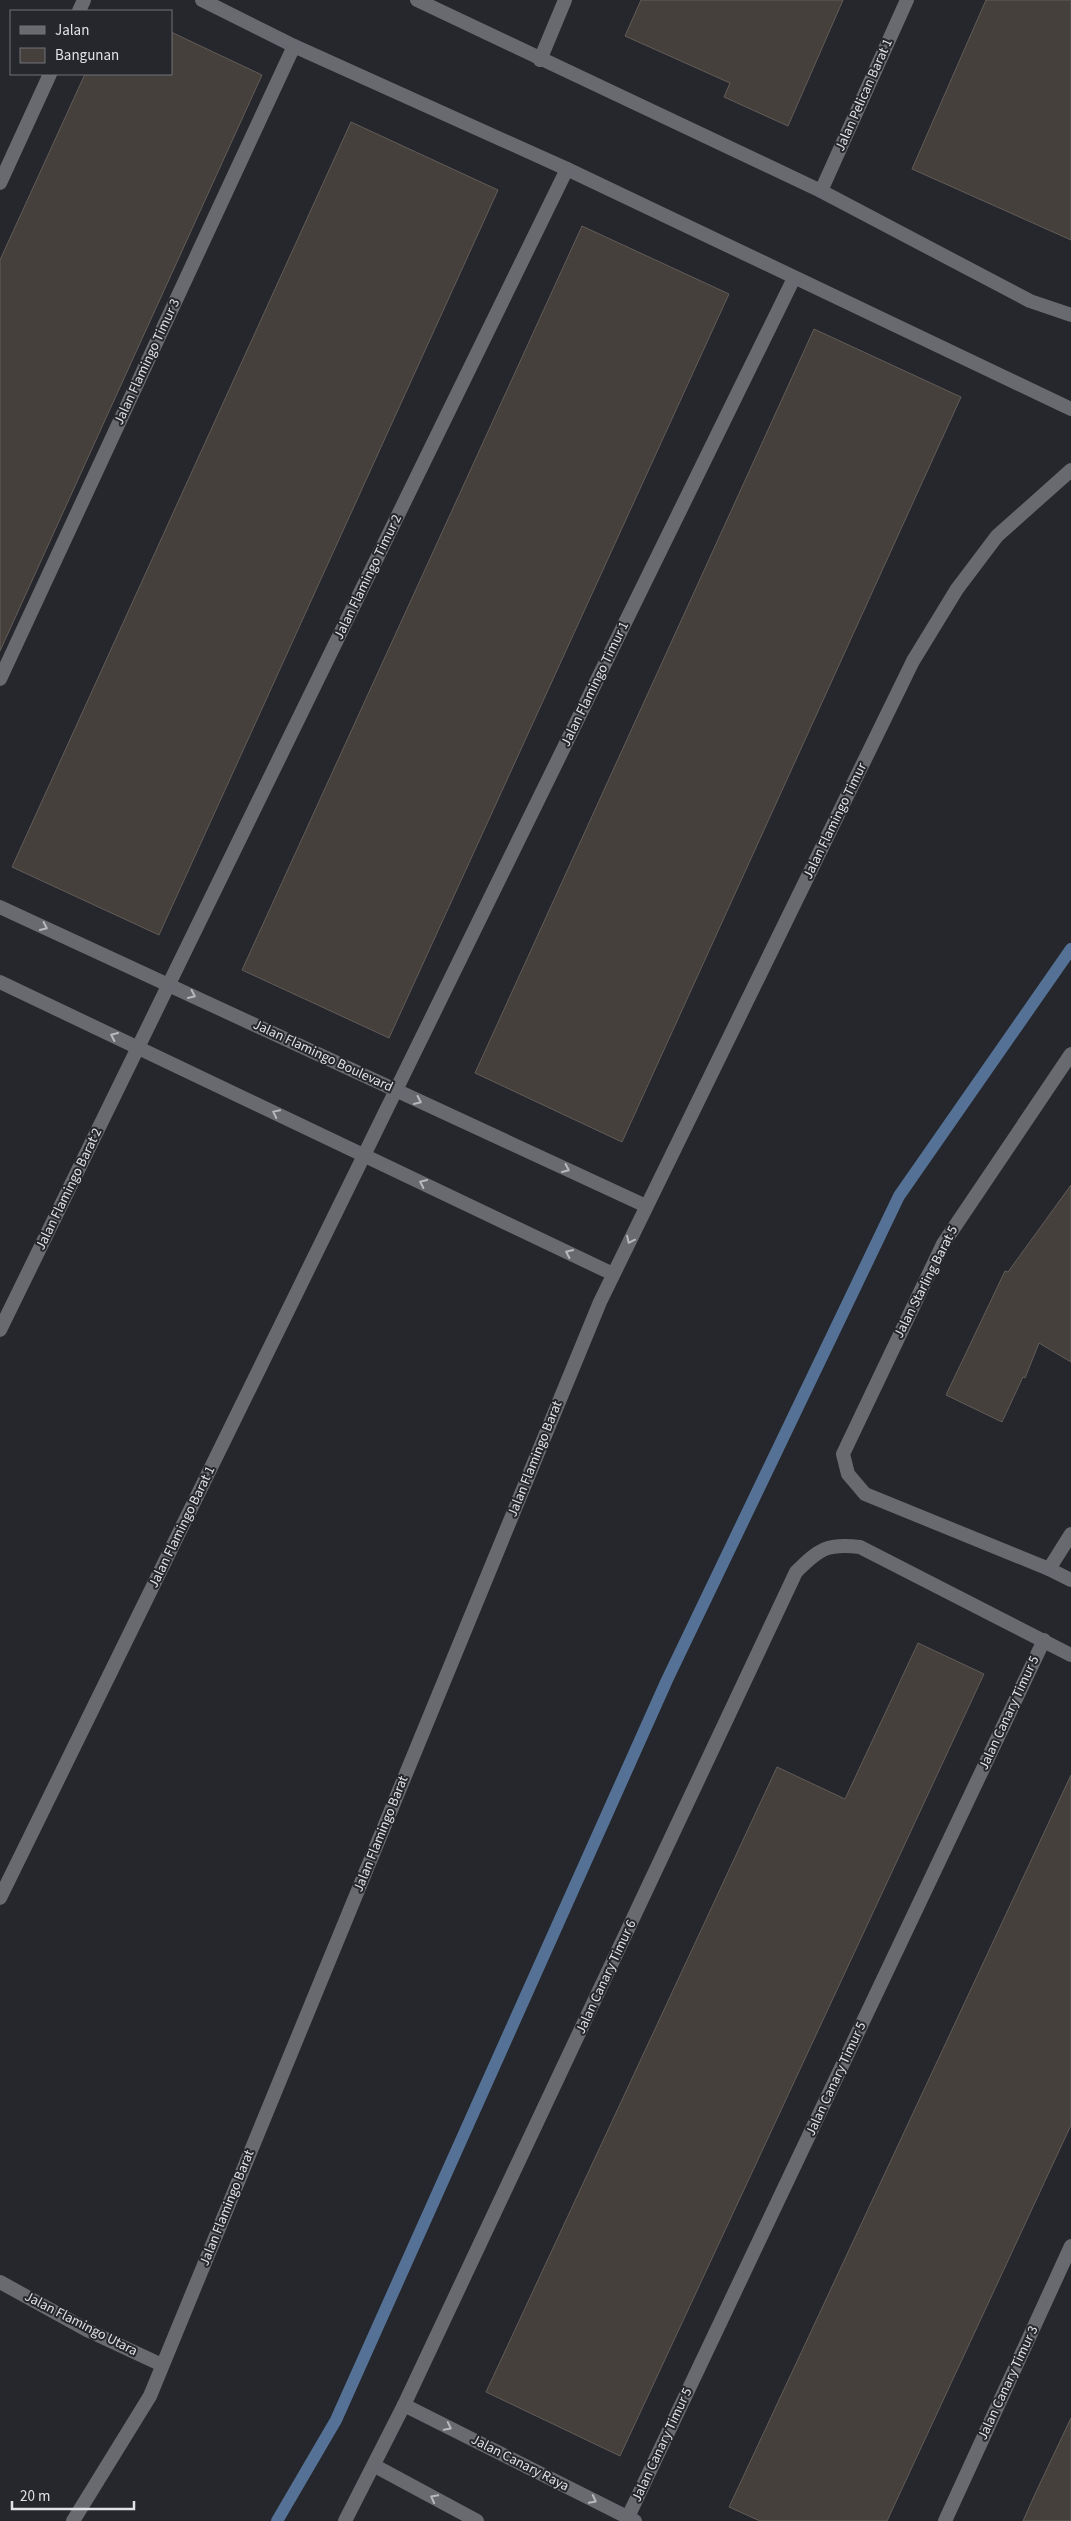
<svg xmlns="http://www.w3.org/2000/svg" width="1071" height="2521" font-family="'Source Sans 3',sans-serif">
<rect width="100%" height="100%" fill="#25272c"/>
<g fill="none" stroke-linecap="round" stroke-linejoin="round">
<!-- stream -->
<path stroke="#557296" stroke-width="12" d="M 277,2521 L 336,2420 L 667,1680 L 899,1196 L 1071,949"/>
</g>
<!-- building -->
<g fill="#46403d" stroke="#625c59">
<path d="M 641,0 L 843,0 L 788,126 L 724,97 L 730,83 L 625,36 Z"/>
<path d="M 986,0 L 1071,0 L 1071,240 L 912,169 Z"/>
<path d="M 171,32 L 262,75 L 0,651 L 0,260 L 85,74 L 171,74 Z"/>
<path d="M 351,122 L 498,190 L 159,935 L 12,867 Z"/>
<path d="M 582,226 L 729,294 L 389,1038 L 242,970 Z"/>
<path d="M 814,329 L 961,397 L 622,1142 L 475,1073 Z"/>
<path d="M 1071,1185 L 1071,1362 L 1039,1343 L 1025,1378 L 1023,1377 L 1002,1422 L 946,1395 L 1005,1271 L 1008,1272 Z"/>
<path d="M 918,1643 L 984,1674 L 620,2456 L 486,2392 L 777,1767 L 845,1799 Z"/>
<path d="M 1071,1775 L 1071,2125 L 887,2521 L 760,2521 L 729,2507 Z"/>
<path d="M 1071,2418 L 1071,2521 L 1023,2521 L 1035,2494 Z"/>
</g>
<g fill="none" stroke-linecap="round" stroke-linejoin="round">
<!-- minor -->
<g stroke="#686a70" stroke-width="14">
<path d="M 202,0 L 294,46 L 567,169 L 1071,409"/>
<path d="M 417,0 L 821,191 L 1030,301 L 1071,315"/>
<path d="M 79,11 L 84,0"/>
<path d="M 540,60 L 565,0"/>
<path d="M 0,183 L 50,74"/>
<path d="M 821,191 L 907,0"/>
<path d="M 0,679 L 294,46"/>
<path d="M 0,907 L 646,1206"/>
<path d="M 0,982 L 613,1274"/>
<path d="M 1071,1054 L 943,1244 L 843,1454 L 848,1474 L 865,1494 L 1049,1569 L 1071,1580"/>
<path d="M 0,1330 L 567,169"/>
<path d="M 1049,1569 L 1071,1534"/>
<path d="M 0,1898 L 794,278"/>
<path d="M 0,2282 L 89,2331 L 162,2365"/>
<path d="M 404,2405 L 635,2521"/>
<path d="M 375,2466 L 477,2521"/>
<path d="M 628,2517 L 1044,1640"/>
<path d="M 73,2521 L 150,2396 L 600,1302 L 913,661 L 957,589 L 997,536 L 1071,470"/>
<path d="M 345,2521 L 404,2405 L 796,1572 C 819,1549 827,1543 860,1547 L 1071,1655"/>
<path d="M 945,2521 L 1071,2246"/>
</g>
</g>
<!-- one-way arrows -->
<defs><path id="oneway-chevron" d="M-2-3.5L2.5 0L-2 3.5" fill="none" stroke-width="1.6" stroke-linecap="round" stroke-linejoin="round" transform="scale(1.25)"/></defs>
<g stroke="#b7b8bc">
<use href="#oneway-chevron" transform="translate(44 927) rotate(25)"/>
<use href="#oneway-chevron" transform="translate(192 995) rotate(25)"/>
<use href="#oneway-chevron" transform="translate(114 1036) rotate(-155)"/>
<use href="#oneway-chevron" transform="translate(418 1101) rotate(25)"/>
<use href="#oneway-chevron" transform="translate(276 1113) rotate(-154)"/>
<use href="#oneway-chevron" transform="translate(566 1169) rotate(25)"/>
<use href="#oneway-chevron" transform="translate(423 1183) rotate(-155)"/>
<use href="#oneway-chevron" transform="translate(630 1240) rotate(116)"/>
<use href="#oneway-chevron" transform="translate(569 1253) rotate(-155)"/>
<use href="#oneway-chevron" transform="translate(448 2427) rotate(27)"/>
<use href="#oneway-chevron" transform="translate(434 2498) rotate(-152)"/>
<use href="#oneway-chevron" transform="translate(593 2500) rotate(27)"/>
</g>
<g text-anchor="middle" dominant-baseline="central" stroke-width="4" stroke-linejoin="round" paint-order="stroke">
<!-- street labels -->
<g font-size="14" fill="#e1e2e5" stroke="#25272c">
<text transform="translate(864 95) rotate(-66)">Jalan Pelican Barat 1</text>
<text transform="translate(147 362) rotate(-65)">Jalan Flamingo Timur 3</text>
<text transform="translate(368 577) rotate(-64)">Jalan Flamingo Timur 2</text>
<text transform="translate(595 684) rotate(-64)">Jalan Flamingo Timur 1</text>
<text transform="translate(835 821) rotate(-64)">Jalan Flamingo Timur</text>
<text transform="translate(323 1056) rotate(25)">Jalan Flamingo Boulevard</text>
<text transform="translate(69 1189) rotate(-64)">Jalan Flamingo Barat 2</text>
<text transform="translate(926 1282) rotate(-63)">Jalan Starling Barat 5</text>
<text transform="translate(535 1459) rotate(-68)">Jalan Flamingo Barat</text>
<text transform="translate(182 1527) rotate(-64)">Jalan Flamingo Barat 1</text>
<text transform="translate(1009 1713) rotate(-65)">Jalan Canary Timur 5</text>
<text transform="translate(381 1834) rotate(-68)">Jalan Flamingo Barat</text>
<text transform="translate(606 1977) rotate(-65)">Jalan Canary Timur 6</text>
<text transform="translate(836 2079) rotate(-65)">Jalan Canary Timur 5</text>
<text transform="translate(227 2208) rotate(-68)">Jalan Flamingo Barat</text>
<text transform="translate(81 2324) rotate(27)">Jalan Flamingo Utara</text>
<text transform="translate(1008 2383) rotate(-65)">Jalan Canary Timur 3</text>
<text transform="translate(662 2445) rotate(-65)">Jalan Canary Timur 5</text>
<text transform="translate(520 2463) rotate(27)">Jalan Canary Raya</text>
</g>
</g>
<!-- legend -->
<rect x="10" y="10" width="162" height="65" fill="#25272c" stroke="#707276"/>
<rect x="20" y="26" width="25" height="8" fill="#686a70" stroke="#707276"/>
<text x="55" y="35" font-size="15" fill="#e1e2e5">Jalan</text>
<rect x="20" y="48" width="25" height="15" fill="#46403d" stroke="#707276"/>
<text x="55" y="60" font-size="15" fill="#e1e2e5">Bangunan</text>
<!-- scale -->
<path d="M12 2501v8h122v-8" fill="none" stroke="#e1e2e5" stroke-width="2.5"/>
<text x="20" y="2501" font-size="15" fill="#e1e2e5" stroke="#25272c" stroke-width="4" paint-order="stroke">20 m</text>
</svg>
